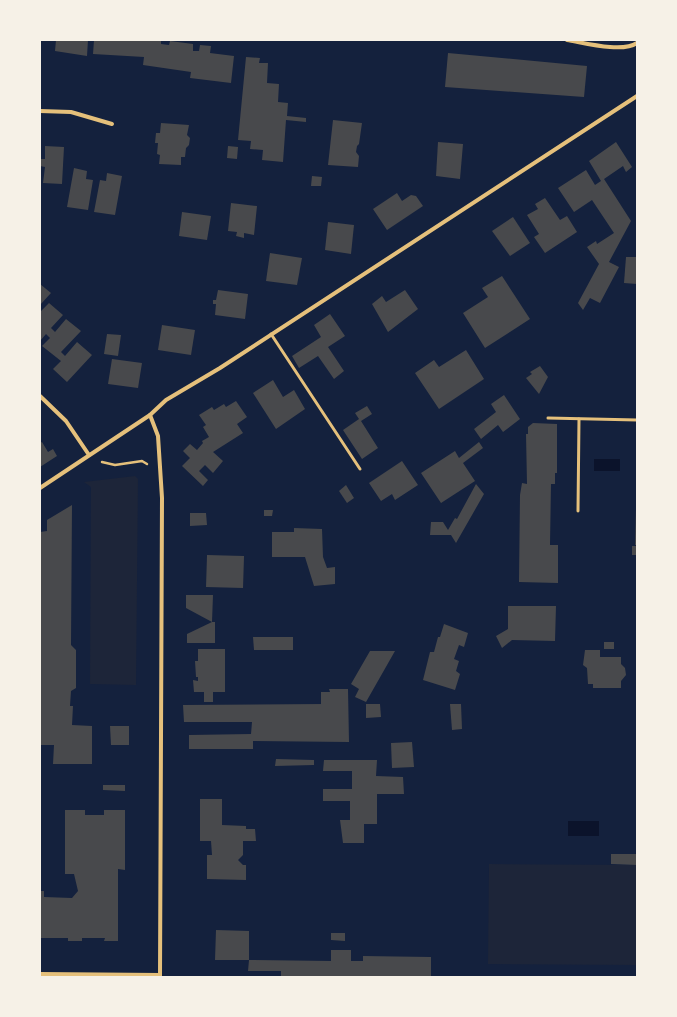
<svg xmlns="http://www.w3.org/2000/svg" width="677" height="1017" font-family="'Roboto Condensed',sans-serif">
<rect width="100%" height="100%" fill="#14213d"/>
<!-- green -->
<g fill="#1d2539">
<path d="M 135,476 L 138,479 L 136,685 L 90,684 L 91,487 L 84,482 Z"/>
<path d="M 489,864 L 637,865 L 637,965 L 488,964 Z"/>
</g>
<!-- water -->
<g fill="#0b132b">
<rect x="594" y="459" width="26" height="12"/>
<rect x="568" y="821" width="31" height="15"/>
</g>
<!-- building -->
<g fill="#48494c">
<path d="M 56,40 L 88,40 L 87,56 L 55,51 Z"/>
<path d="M 94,40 L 161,40 L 161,44 L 169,45 L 170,41 L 193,44 L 193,51 L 199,51 L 200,45 L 211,46 L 210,53 L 234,56 L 231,83 L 190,78 L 191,72 L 143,65 L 144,57 L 93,54 Z"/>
<path d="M 448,53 L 587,66 L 584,97 L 445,87 Z"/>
<path d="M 246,57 L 260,58 L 259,63 L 268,63 L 267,83 L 279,84 L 278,102 L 288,103 L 287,116 L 306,118 L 306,122 L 286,120 L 283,162 L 262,160 L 263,150 L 250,149 L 251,141 L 238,140 Z"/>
<path d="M 333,120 L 362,123 L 359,144 L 357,146 L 356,152 L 359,156 L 358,167 L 328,165 Z"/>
<path d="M 161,123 L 189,125 L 187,135 L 190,138 L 189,145 L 186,148 L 185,157 L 181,157 L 181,165 L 159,164 L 160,155 L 157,154 L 158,143 L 155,143 L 156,133 L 160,133 Z"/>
<path d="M 438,142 L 463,144 L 460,179 L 436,176 Z"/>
<path d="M 616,142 L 632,167 L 626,172 L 623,166 L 604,179 L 631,221 L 609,262 L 619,267 L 600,303 L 590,298 L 583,310 L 578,303 L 599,264 L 587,247 L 596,241 L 597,244 L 614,233 L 592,200 L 574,212 L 558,188 L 586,170 L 595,185 L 601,181 L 589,161 Z"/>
<path d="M 45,146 L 64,147 L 62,184 L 43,183 L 45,167 L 40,166 L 40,159 L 45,159 Z"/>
<path d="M 228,146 L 238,147 L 237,159 L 227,158 Z"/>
<path d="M 74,168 L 87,171 L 86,179 L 93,180 L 88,210 L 67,207 Z"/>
<path d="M 107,173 L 122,176 L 115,215 L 94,212 L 100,180 L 106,181 Z"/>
<path d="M 312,176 L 322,177 L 321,186 L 311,186 Z"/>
<path d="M 397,193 L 402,201 L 411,195 L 416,196 L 423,206 L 387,230 L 373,209 Z"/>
<path d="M 545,198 L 560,220 L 567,216 L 577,232 L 545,253 L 534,237 L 539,234 L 527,215 L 538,209 L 535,204 Z"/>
<path d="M 231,203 L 257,206 L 254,235 L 244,233 L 244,238 L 236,236 L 237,232 L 228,231 Z"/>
<path d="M 182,212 L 211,216 L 207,240 L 179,236 Z"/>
<path d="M 513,217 L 530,243 L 510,256 L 492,231 Z"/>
<path d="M 328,222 L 354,225 L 351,254 L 325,250 Z"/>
<path d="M 270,253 L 302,258 L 297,285 L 266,281 Z"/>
<path d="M 626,257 L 637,257 L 637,284 L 624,283 Z"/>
<path d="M 502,276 L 530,319 L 485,348 L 463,313 L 488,297 L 482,288 Z"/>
<path d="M 40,284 L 51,293 L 40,305 Z"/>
<path d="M 218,290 L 248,294 L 245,319 L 215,315 L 216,304 L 213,304 L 213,300 L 216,300 Z"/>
<path d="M 405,290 L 418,309 L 388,332 L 372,304 L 382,296 L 386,302 Z"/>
<path d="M 49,303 L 63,315 L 51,328 L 55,332 L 66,319 L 81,331 L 61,352 L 65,356 L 77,342 L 92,355 L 67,382 L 53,369 L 61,361 L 42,346 L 50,338 L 46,334 L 40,341 L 40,312 Z"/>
<path d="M 330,314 L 345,336 L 328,347 L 344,371 L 334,379 L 318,356 L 299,368 L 292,356 L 321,337 L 314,325 Z"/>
<path d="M 162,325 L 195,330 L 191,355 L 158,350 Z"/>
<path d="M 107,334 L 121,335 L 118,356 L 104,354 Z"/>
<path d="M 466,350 L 484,379 L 439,409 L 415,373 L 434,360 L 439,367 Z"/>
<path d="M 112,359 L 142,363 L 138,388 L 108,384 Z"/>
<path d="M 540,366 L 548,377 L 539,394 L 526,378 L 532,374 L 530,372 Z"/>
<path d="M 273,380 L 283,397 L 294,390 L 305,409 L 276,429 L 253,393 Z"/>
<path d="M 504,395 L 520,419 L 503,432 L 498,425 L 481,439 L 474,429 L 496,412 L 491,404 Z"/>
<path d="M 236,401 L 247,417 L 237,424 L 243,433 L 213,452 L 223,461 L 213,473 L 205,465 L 199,471 L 208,480 L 203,486 L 182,466 L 190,458 L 183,451 L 190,444 L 197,450 L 203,443 L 202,441 L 209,437 L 203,427 L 206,425 L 199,415 L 212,407 L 214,410 L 224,404 L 226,407 Z"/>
<path d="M 367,406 L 372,414 L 361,421 L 378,448 L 362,459 L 343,430 L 359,419 L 355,413 Z"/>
<path d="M 533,423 L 557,424 L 557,473 L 555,473 L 555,484 L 551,484 L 550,545 L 558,545 L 558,583 L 519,582 L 520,495 L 522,483 L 527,484 L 526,434 L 528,434 L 528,427 Z"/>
<path d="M 42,442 L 48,452 L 53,449 L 57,456 L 40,467 L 40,443 Z"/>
<path d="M 479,442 L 483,448 L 463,463 L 475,481 L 441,503 L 421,473 L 455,451 L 459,458 Z"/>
<path d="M 402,461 L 418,485 L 395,500 L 392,494 L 381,501 L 369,483 Z"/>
<path d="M 476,484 L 484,494 L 456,543 L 451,535 L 430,535 L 431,522 L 443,522 L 448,530 L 455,518 L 457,519 Z"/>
<path d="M 346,485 L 354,498 L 347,503 L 339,491 Z"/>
<path d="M 72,505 L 71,645 L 76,650 L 76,688 L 71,691 L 70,706 L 73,706 L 72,725 L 92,726 L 92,764 L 53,764 L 54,745 L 40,745 L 40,532 L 47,531 L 47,520 Z"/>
<path d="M 636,508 L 637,508 L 637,545 L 635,545 Z"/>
<path d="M 264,510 L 273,510 L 272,516 L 264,516 Z"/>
<path d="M 190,513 L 206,513 L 207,525 L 190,526 Z"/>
<path d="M 294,528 L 322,529 L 323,557 L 327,568 L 335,567 L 335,584 L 314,586 L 305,557 L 272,557 L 272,532 L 294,532 Z"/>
<rect x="632" y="546" width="5" height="9"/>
<path d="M 207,555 L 244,556 L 243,588 L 206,587 Z"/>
<path d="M 186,595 L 213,595 L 212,622 L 186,608 Z"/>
<path d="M 508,606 L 556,606 L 555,641 L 512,640 L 502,648 L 496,636 L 508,629 Z"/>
<path d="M 212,622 L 215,622 L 215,643 L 187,643 L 187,634 Z"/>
<path d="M 444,624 L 468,633 L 464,647 L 459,645 L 454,659 L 459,661 L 456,671 L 460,674 L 455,690 L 423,680 L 430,652 L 434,652 L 438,637 L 440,637 Z"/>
<path d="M 253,637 L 293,637 L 293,650 L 254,650 Z"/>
<rect x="604" y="642" width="10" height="7"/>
<path d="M 198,649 L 225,649 L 225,692 L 213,692 L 213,702 L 204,702 L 204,692 L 194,692 L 193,680 L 198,681 L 198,677 L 196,677 L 195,661 L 198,661 Z"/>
<path d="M 585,650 L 600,650 L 600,657 L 621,657 L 621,664 L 625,668 L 626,675 L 621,681 L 621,688 L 593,688 L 593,684 L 588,684 L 587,668 L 583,665 Z"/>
<path d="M 370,651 L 395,651 L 366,702 L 355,697 L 359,689 L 351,684 Z"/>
<path d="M 329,689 L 348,689 L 349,742 L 253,741 L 253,749 L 189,749 L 189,735 L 251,734 L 252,722 L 184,722 L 183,705 L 326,704 L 321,704 L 321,692 L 330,692 Z"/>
<path d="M 366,704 L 380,704 L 381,717 L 366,718 Z"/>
<path d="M 450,704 L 461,704 L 462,729 L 452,730 Z"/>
<path d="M 110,726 L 129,726 L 129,745 L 111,745 Z"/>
<path d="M 412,742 L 414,767 L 392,768 L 391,743 Z"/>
<path d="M 276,759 L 314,760 L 314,765 L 275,766 Z"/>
<path d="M 324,760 L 377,760 L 376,776 L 403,777 L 404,794 L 377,794 L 377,824 L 364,824 L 364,843 L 343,843 L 340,820 L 350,820 L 350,801 L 323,801 L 323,789 L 352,789 L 352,771 L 323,771 Z"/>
<path d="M 103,785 L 125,785 L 125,791 L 103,790 Z"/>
<path d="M 200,799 L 222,799 L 222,825 L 246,826 L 246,829 L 255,829 L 256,841 L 243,841 L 243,855 L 238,860 L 243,865 L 246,865 L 246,880 L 207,879 L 207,855 L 212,855 L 211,841 L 200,841 Z"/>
<path d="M 65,810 L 85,810 L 85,815 L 104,815 L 104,810 L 125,810 L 125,870 L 118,869 L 118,941 L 104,941 L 105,938 L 82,938 L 82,941 L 68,941 L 68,938 L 40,938 L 40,891 L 44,891 L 44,897 L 72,898 L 78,891 L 74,874 L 65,874 Z"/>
<path d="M 611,854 L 637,854 L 637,865 L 611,864 Z"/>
<path d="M 216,930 L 249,931 L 249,960 L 331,961 L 331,950 L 351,950 L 351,961 L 363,961 L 363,956 L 431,957 L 431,977 L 281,977 L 281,971 L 248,971 L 249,960 L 215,960 Z"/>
<path d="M 331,933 L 345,933 L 345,941 L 331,940 Z"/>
</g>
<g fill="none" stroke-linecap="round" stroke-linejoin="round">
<!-- path -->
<path stroke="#e5c07b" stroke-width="2.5" d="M 102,462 L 115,465 L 142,461 L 147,464"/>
<!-- service -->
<g stroke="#e5c07b" stroke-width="3">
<path d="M 271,334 L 360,469"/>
<path d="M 548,418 L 637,420"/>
<path d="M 578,511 L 579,419"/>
</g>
<!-- minor -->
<g stroke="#e5c07b" stroke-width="4">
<path d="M 567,40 C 585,43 622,53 637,43"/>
<path d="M 40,111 L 71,112 L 112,124"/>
<path d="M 40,396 L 66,421 L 89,455"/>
<path d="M 150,415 L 158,436 L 162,498 L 160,977"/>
<path d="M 40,488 L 150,415 L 166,400 L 220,368 L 637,96"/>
<path d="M 40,974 L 160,975"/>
</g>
</g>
<!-- border -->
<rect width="677" height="1017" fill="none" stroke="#f6f1e7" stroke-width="82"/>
</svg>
